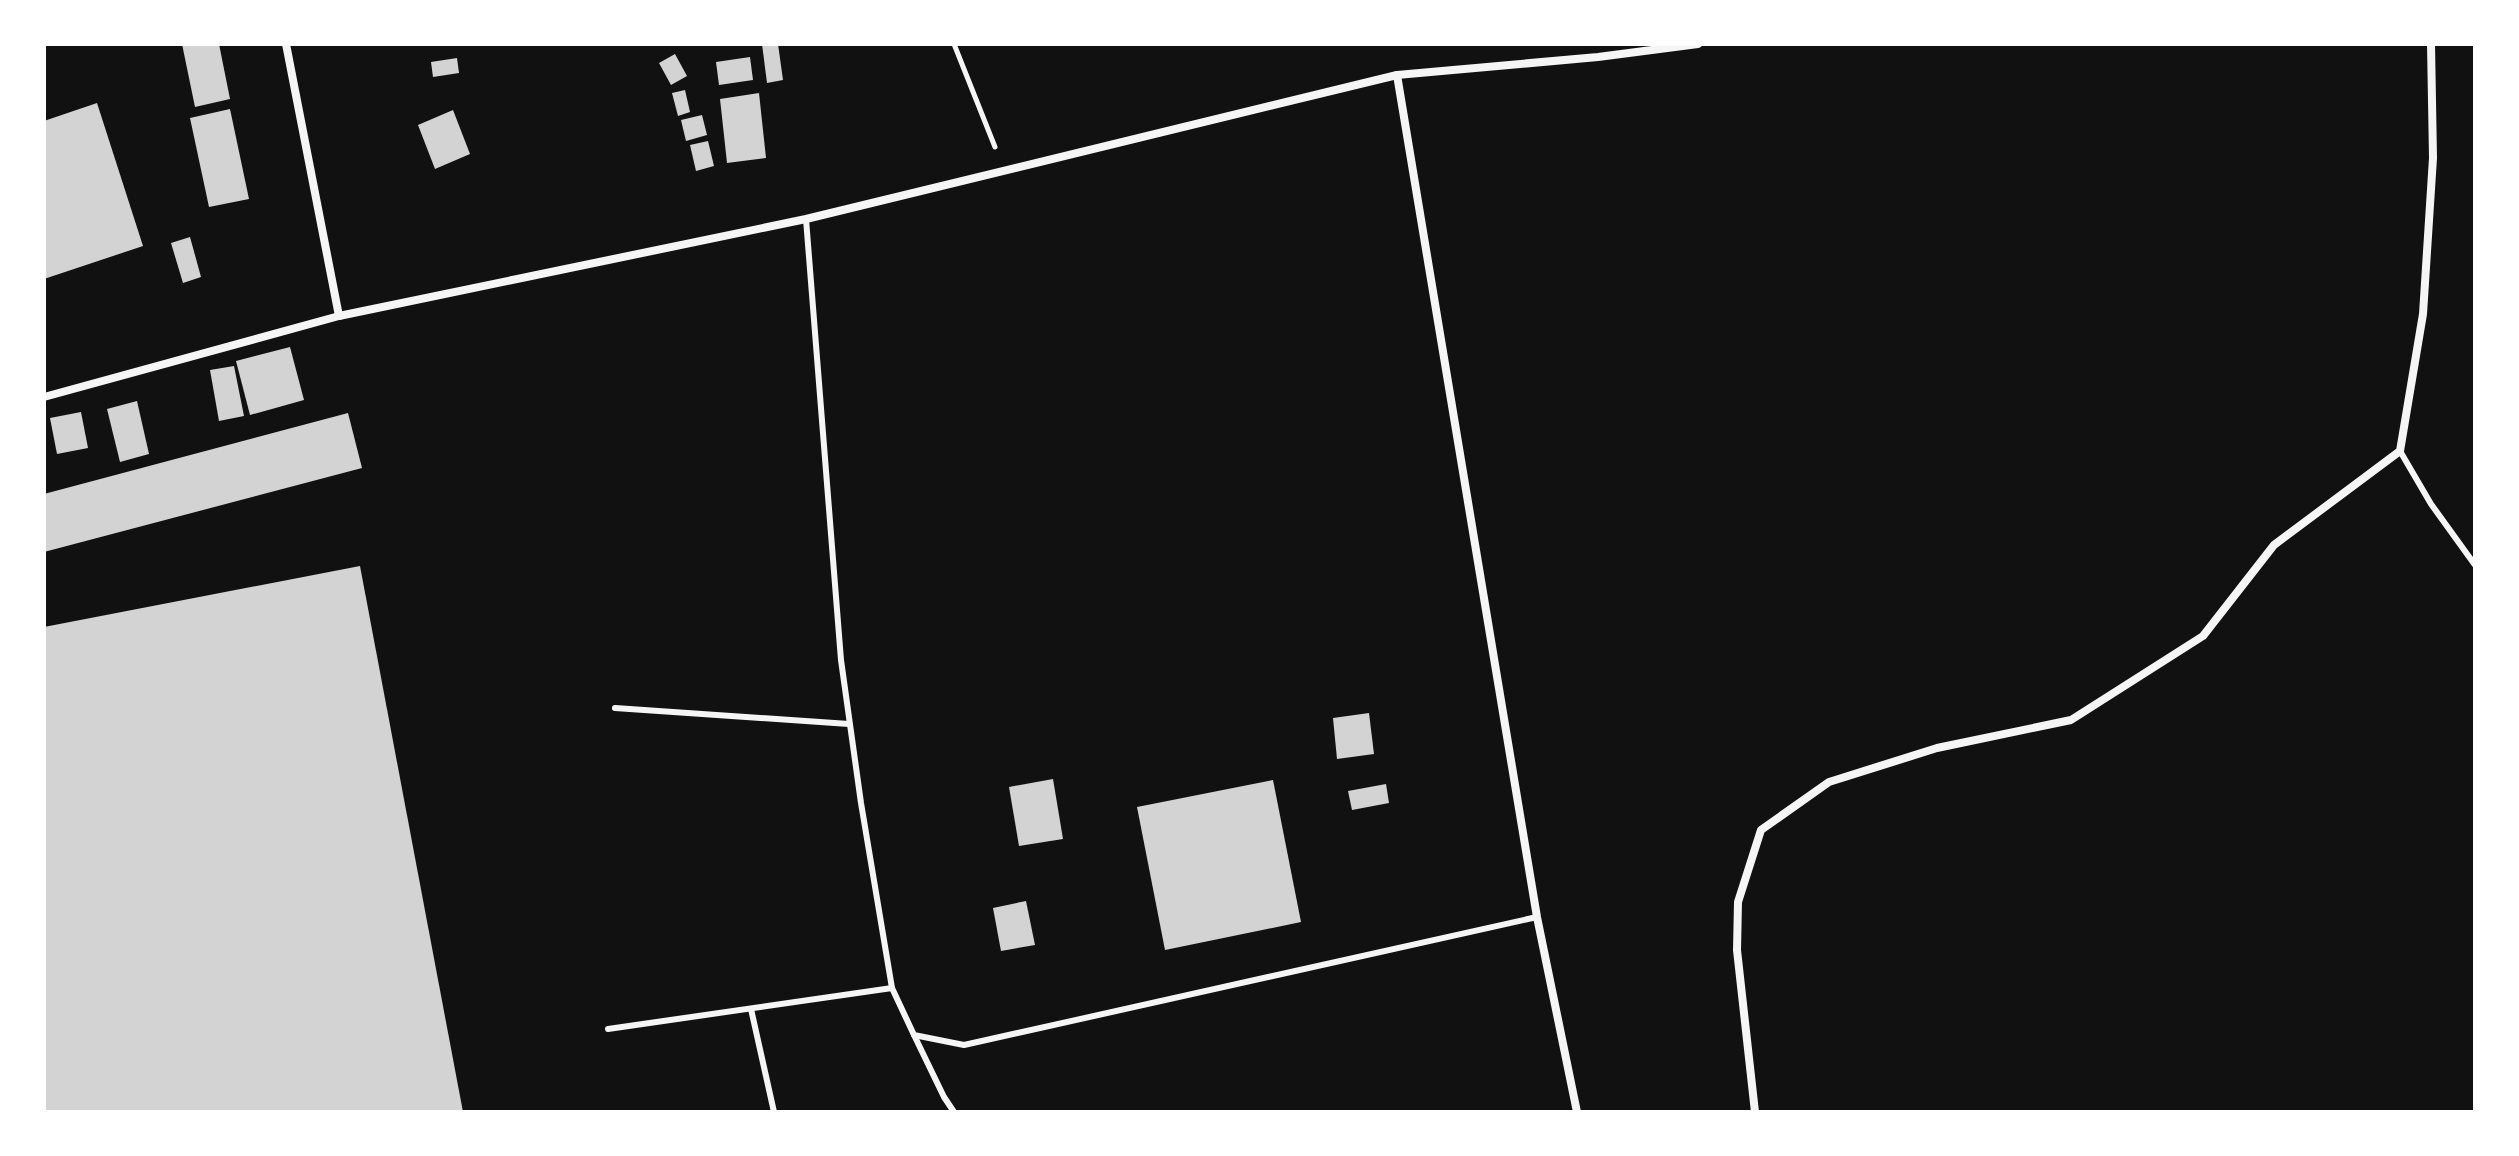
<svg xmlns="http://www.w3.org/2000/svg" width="2519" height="1156" font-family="Roboto,sans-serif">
<rect width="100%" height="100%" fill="#111"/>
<!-- building -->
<g fill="#d3d3d3">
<path d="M 182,44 L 219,44 L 230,99 L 195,107 Z"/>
<path d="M 762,44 L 778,44 L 783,80 L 767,83 Z"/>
<path d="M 675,54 L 687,76 L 671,85 L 659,63 Z"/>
<path d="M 750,57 L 753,80 L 719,85 L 716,62 Z"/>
<path d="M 457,58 L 459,73 L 433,77 L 431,62 Z"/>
<path d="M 685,90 L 690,112 L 678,116 L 672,93 Z"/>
<path d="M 759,93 L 766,158 L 727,163 L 720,99 Z"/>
<path d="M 97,103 L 143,246 L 44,279 L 44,121 Z"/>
<path d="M 230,109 L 249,199 L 209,207 L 190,118 Z"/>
<path d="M 453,110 L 470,154 L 435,169 L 418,125 Z"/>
<path d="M 702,115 L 707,135 L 686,141 L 681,120 Z"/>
<path d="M 708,141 L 714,166 L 696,171 L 690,145 Z"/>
<path d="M 190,237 L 201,277 L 183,283 L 171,243 Z"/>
<path d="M 290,347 L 304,400 L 250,415 L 236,361 Z"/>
<path d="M 234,366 L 244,416 L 219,421 L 210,370 Z"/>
<path d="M 137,401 L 149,454 L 120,462 L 107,409 Z"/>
<path d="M 81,412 L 88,448 L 57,454 L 50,418 Z"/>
<path d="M 348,413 L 362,468 L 44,552 L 44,494 Z"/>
<path d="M 360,566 L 463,1112 L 44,1112 L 44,627 Z"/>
<path d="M 1369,713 L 1374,754 L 1337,759 L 1333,718 Z"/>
<path d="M 1053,779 L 1063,839 L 1019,846 L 1009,787 Z"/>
<path d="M 1273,780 L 1301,922 L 1165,950 L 1137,807 Z"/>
<path d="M 1386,784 L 1389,803 L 1352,810 L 1348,791 Z"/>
<path d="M 1026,901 L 1035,945 L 1001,951 L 993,908 Z"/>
</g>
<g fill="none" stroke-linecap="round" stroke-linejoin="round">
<!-- path -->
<path stroke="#f5f5f5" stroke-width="5" d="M 954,44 L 995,147"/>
<!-- service -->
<g stroke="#f5f5f5" stroke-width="6">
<path d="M 806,219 L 841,660 L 861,803 L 892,988 L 914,1035 L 964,1045 L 1537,917"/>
<path d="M 2400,451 L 2431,504 L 2475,565"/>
<path d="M 615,708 L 849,724"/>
<path d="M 751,1009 L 774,1112"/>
<path d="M 608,1029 L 892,988"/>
<path d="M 914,1035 L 944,1097 L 954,1112"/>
</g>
<!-- minor -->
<g stroke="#f5f5f5" stroke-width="8">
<path d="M 286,44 L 339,316"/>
<path d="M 1397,75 L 1537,917 L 1577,1112"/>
<path d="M 44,397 L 339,316 L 806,219 L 1397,75 L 1598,57 L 1698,44"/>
<path d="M 1755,1112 L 1737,950 L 1738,902 L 1761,830 L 1829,782 L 1937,748 L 2071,720 L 2203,636 L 2274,545 L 2400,451 L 2423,314 L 2433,158 L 2431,44"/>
</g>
</g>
<!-- border -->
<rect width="2519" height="1156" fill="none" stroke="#ffffff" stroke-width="92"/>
</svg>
